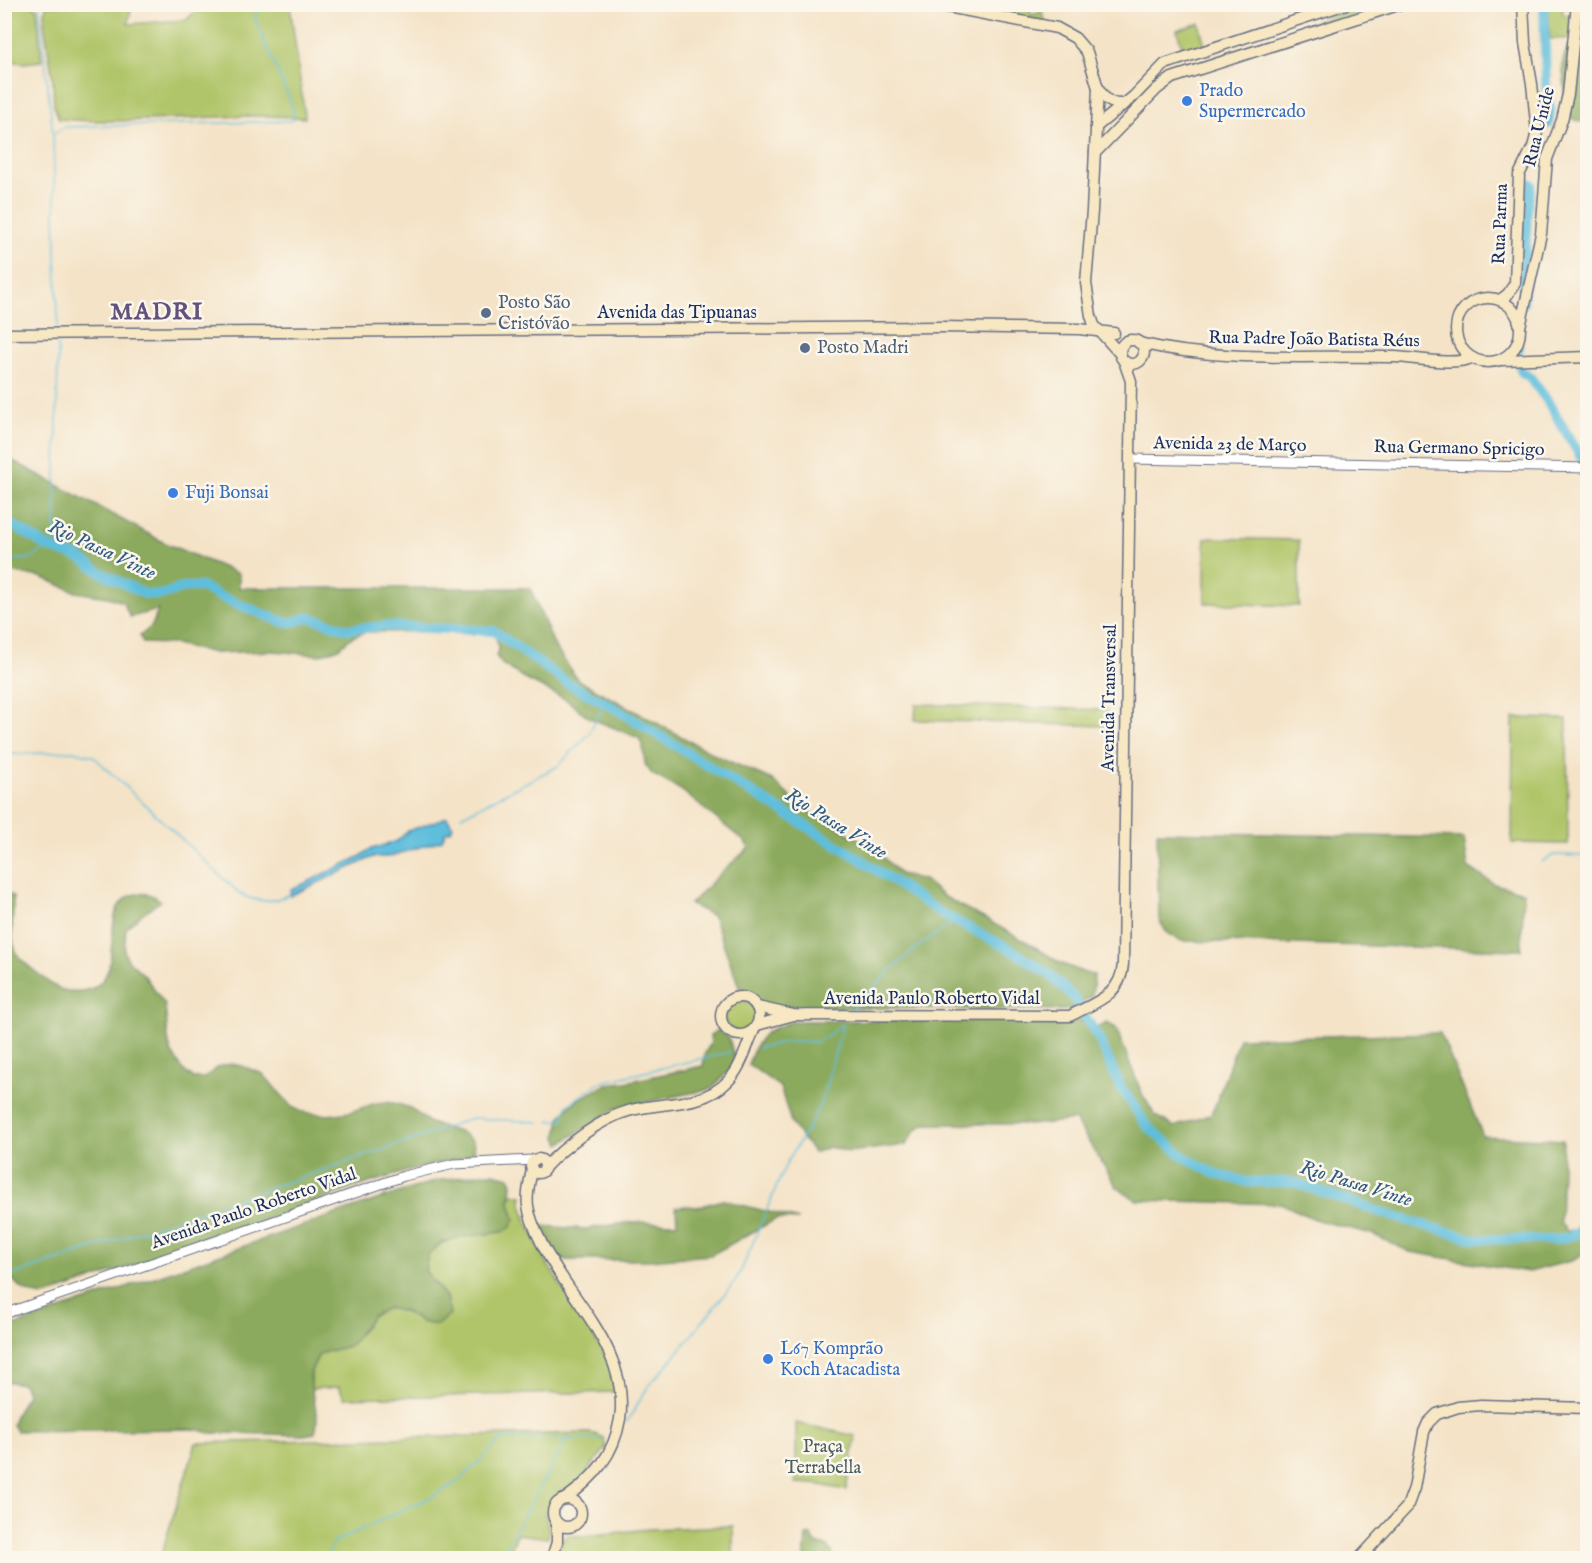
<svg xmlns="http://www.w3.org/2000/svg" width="1592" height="1563" font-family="'IM FELL English',serif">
<rect width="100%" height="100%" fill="#fbf7ec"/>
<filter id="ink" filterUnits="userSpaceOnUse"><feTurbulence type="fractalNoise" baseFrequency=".0167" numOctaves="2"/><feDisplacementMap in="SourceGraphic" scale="12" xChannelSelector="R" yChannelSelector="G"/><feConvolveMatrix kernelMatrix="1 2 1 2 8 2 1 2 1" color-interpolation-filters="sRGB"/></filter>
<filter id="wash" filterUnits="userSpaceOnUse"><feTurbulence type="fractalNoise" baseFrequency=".008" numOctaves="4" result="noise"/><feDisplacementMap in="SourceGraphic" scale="24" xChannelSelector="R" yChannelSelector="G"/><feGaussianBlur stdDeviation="1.35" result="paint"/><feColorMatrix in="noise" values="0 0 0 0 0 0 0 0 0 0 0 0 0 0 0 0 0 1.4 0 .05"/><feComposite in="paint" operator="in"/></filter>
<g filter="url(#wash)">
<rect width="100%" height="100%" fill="#f4e3c7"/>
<!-- green -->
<g fill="#b0c569" stroke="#667a64" stroke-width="1.5">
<path d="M 4,5 L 32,5 L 37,9 L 42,61 L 22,63 L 5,60 Z"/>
<path d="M 46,5 L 132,5 L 128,24 L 186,20 L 197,10 L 200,5 L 290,5 L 305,118 C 223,111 141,126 59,119 L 54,106 L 53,80 L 44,23 Z"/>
<path d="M 934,5 L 986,5 L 988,8 L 997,9 L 1000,5 L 1027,5 L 1031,15 L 1042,12 L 1045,21 Z"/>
<path d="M 1363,5 L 1387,5 L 1303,30 L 1304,25 Z"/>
<path d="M 1548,5 L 1572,5 L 1572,7 L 1564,7 L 1562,11 L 1564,15 L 1587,16 L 1587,38 L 1550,39 Z"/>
<path d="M 1199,23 L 1205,46 L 1184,53 L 1177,30 Z"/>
<path d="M 1205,538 L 1299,540 L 1299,606 L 1205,603 Z"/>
<path d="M 916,704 L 1107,710 L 1107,726 L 915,720 Z"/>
<path d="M 1513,718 L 1567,719 L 1568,844 L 1512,843 Z"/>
<circle cx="740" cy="1016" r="16"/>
<path d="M 512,1194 L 522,1196 L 521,1200 L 527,1222 L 548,1265 L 607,1358 L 617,1392 L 344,1398 L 339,1387 L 311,1389 L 311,1371 L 319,1354 C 334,1349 349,1341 361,1331 C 366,1327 367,1319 372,1315 C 389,1302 406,1312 420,1322 L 446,1297 L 425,1271 L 428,1255 L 441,1243 L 460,1237 L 501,1232 L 515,1220 L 510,1203 Z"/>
<path d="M 796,1423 L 856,1436 L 846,1490 L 815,1484 L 796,1483 Z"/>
<path d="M 589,1433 L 598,1435 L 604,1438 L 606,1448 L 577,1484 L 551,1501 L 545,1513 L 549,1530 L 548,1538 L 517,1534 L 508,1558 L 160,1558 L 196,1443 Z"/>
<path d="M 733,1526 L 733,1558 L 556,1558 L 562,1540 L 568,1535 L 585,1536 L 649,1529 Z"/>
</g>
<!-- forest -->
<g fill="#8caa5d" stroke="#546c5e" stroke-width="1.5">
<path d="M 1587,43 L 1587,123 C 1561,119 1566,109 1565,88 C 1563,66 1559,67 1569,45 Z"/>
<path d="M 4,456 L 167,544 L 239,574 L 239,588 L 530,588 L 555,647 L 578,680 L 715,755 L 772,780 L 802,808 L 857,838 L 881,855 L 900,874 L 924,880 L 943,896 L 1032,945 L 1060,963 L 1085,973 L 1094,975 L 1092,996 L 1073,1008 L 1065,1010 L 795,1007 C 784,1007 768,1008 758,1002 C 752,998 748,994 741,992 L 713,916 L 690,904 L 725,869 L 749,848 L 745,842 L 681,790 L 652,774 L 645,764 L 643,747 L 639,738 L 590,718 L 565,699 L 527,680 L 502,664 L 496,656 L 499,648 L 494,631 L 365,632 L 352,637 L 339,648 L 319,655 L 274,651 L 214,653 L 176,644 L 143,643 L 140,636 L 152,626 L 158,610 L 130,617 L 123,602 L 108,597 L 76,592 L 41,577 L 5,571 Z"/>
<path d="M 1157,832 L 1464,838 L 1468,867 L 1494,884 L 1524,892 L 1521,950 L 1182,941 L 1167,933 L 1159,920 Z"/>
<path d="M 4,890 L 13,897 C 15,917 6,942 21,959 C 28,967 38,973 46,980 C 55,989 67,992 79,991 C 127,989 102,926 121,903 C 132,890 149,891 161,901 L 142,914 L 126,928 L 124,952 L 129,961 L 144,975 L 165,1005 L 168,1039 L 171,1052 L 183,1070 L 193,1078 L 204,1078 L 220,1066 L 231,1064 L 242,1066 L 263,1074 L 292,1107 L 302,1112 L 329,1115 L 350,1112 L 376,1103 L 386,1102 L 398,1104 L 410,1108 L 430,1123 L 462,1133 L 473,1141 L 475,1151 L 465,1157 L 408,1171 L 372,1182 L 45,1296 C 26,1295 15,1285 5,1269 Z"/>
<path d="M 1079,1020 L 1092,1030 L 1107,1023 L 1116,1028 L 1142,1094 L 1155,1115 L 1174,1127 L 1212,1114 L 1239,1038 L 1440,1033 L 1483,1136 L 1563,1140 L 1560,1223 L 1567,1231 L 1575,1230 L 1587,1218 L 1587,1251 L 1574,1260 L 1529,1272 L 1410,1252 L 1372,1234 L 1317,1220 L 1282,1204 L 1136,1200 L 1117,1187 L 1075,1120 L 1041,1124 L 925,1124 L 914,1132 L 906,1145 L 849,1152 L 829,1147 L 814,1153 L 792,1125 L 780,1087 L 748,1064 C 759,1034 765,1029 796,1021 Z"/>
<path d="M 718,1030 L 729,1038 L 734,1057 L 732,1068 L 711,1089 L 617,1108 L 560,1144 L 557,1137 L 560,1118 L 568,1108 L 577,1100 L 607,1084 L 626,1082 L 703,1066 L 705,1053 L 711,1043 L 710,1036 Z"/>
<path d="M 484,1173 L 493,1173 L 510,1177 L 512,1185 L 510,1203 L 515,1220 L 510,1228 L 502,1232 L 460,1237 L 441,1243 L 428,1255 L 425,1271 L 446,1297 L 450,1314 L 437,1325 L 420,1322 L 406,1312 L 388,1308 L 372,1316 L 351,1345 L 319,1354 C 317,1359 312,1366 311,1371 C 307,1392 322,1412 315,1433 L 304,1435 L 222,1433 C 208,1435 205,1430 191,1429 L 17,1431 L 12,1425 C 14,1412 23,1405 27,1393 L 23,1384 L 5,1381 L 5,1331 L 11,1327 L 385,1197 L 436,1181 Z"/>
<path d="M 723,1200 L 799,1220 L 776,1219 L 711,1255 L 648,1260 L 566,1260 L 557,1256 L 542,1226 L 586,1229 L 632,1222 L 677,1223 L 676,1207 L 687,1206 L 697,1207 Z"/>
<path d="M 811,1535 L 816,1544 C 827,1545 832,1547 834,1558 L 804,1558 L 806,1536 Z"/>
</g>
<!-- water -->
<path fill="#5ebedc" stroke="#3c769d" stroke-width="1.5" d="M 447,817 L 453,827 L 451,830 L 445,832 L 442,840 L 389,857 L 373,857 L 290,896 L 291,890 L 361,856 L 369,850 L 397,841 L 408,831 Z"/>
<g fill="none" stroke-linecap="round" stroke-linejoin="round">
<!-- stream -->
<g stroke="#5ebedc" stroke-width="1.5">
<path d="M 39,4 L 53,134 L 58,327"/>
<path d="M 53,134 L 64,127 L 258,122 L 290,121 L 294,119 L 292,105 L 255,19 L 258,4"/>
<path d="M 58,550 L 55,543 L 58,344"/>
<path d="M 4,563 C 15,556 23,562 33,557 C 39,554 42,549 50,548"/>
<path d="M 4,755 L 73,751 L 93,756 L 240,894 C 258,903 272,903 290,894"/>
<path d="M 461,816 L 558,766 L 589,734 L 599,713 L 606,707 L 611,706"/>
<path d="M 1541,862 L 1554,855 L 1588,856"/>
<path d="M 851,1010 L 893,968 L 916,948 L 955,921"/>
<path d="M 758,1048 L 790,1041 L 818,1042 L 842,1025"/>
<path d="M 549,1121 L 562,1121 L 567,1106 L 598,1083 L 730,1052"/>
<path d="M 7,1277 L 432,1133 L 471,1118 L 539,1122"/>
<path d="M 627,1422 L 649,1385 L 671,1361 L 733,1284 L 741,1271 L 787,1162 L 808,1128 L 822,1100 L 843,1024"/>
<path d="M 326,1558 L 334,1542 L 437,1494 L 460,1480 L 502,1439 L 602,1439"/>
<path d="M 500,1558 L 567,1439"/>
</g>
<!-- river -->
<g stroke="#5ebedc" stroke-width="10">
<path d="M 1544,4 L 1546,85 L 1550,109 L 1548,124"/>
<path d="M 1523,303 L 1527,209 L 1531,184"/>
<path d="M 1518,346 L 1519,349"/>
<path d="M 1520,366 L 1522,372 L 1530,377 L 1546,399 L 1584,462"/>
<path d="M 4,520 L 50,548 L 79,557 L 100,572 L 145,594 L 160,595 L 186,587 L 202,587 L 223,598 L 283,622 L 293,622 L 309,617 L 347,629 L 387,626 L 494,631 L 569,684 L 611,706 L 860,859 L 942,914 L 1010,949 L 1049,974 L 1073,997 L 1099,1039 L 1120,1086 L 1147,1126 L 1183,1156 L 1215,1174 L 1248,1182 L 1293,1182 L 1395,1217 L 1474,1239 L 1556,1240 L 1574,1235 L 1588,1225"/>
</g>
</g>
</g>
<g filter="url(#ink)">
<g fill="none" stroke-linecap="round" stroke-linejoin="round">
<defs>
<g id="tertiary">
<path d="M 1130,459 L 1588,468"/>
<path d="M 4,1314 L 404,1176 L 454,1164 L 533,1160"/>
</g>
<g id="secondary">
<path d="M 932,4 L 1057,28 L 1075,38 L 1087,52 L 1098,88 L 1092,211 L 1086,283 L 1091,316 L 1094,325 L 1121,355"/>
<path d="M 1098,88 C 1105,100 1111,105 1125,104"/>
<path d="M 1096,127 L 1134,96 L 1165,64 L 1346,4"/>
<path d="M 1095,153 L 1157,89 L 1172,78 L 1401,4"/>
<circle cx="1488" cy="330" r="32"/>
<path d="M 1500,300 L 1508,294 L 1515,283 L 1519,175 L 1533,147 L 1537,132 L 1532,84 L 1525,43 L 1523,4"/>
<path d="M 1520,327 L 1541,234 L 1547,159 L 1562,120 L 1568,94 L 1577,4"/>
<path d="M 4,334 L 940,327 L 1079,329 L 1114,333"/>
<circle cx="1132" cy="352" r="12"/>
<path d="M 1139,343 C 1224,363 1309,355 1395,357 C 1417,358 1453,366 1472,358"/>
<path d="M 1501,360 L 1588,357"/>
<circle cx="740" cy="1016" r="19"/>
<path d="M 757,1007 L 793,1015 L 1070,1016 C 1095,1002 1121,996 1123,964 L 1131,381 L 1124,361"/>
<path d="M 757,1025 L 790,1016"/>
<circle cx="538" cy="1166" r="7"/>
<path d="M 545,1167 C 564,1147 600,1119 628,1111 C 660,1101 702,1108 727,1082 C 741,1069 746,1047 754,1030"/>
<path d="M 532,1169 C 530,1181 526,1194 528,1206 C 530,1219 536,1232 542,1244 C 570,1300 630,1350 620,1419 C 614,1455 594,1478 565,1499"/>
<circle cx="567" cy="1513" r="14"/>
<path d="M 552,1558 L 557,1542 L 557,1523"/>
<path d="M 1360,1558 L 1407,1507 L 1414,1488 L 1424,1432 L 1428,1423 L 1437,1414 L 1458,1407 L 1481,1405 L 1588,1408"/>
</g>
</defs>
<!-- tertiary casing -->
<use href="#tertiary" stroke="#676e83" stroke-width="11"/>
<!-- secondary casing -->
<use href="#secondary" stroke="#676e83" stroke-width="13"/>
<!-- tertiary -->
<use href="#tertiary" stroke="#fff" stroke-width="9"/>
<!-- secondary -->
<use href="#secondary" stroke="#f7e8c3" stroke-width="10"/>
</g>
</g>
<!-- markers -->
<g fill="#3f7fe0" stroke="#fbf7ec" stroke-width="2">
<circle cx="1187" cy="101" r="6"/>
<circle cx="173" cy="493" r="6"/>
<circle cx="768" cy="1359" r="6"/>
</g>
<g fill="#5c6f8a" stroke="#fbf7ec" stroke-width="2">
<circle cx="486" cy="313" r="6"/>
<circle cx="805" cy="348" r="6"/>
</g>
<g text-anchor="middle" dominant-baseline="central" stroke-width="5" stroke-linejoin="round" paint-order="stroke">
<!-- shop labels -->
<g font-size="18" fill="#366cbe" stroke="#fbf7ec" text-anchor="start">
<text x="1199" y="91">Prado<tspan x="1199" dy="21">Supermercado</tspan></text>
<text x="185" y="493">Fuji Bonsai</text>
<text x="780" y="1349">L67 Komprão<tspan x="780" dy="21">Koch Atacadista</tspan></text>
</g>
<!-- street labels -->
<g font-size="18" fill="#1b2f5e" stroke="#fbf7ec">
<text transform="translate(1540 127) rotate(-76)">Rua Unide</text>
<text transform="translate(1501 224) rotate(-88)">Rua Parma</text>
<text x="677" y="313">Avenida das Tipuanas</text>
<text transform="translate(1314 340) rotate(1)">Rua Padre João Batista Réus</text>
<text transform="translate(1230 445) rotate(1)">Avenida 23 de Março</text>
<text transform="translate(1459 449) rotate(1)">Rua Germano Spricigo</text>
<text transform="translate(1110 698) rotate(-89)">Avenida Transversal</text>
<text x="932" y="999">Avenida Paulo Roberto Vidal</text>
<text transform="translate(254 1209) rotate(-19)">Avenida Paulo Roberto Vidal</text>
</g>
<!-- service labels -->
<g font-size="18" fill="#4e5e75" stroke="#fbf7ec" text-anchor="start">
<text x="498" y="303">Posto São<tspan x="498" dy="21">Cristóvão</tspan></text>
<text x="817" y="348">Posto Madri</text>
</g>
<!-- park labels -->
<g font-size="18" fill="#485c61" stroke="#fbf7ec">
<text x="823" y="1447">Praça<tspan x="823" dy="21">Terrabella</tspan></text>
</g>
<!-- water labels -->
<g font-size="20" font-style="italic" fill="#2f5a84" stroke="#fbf7ec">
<text transform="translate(102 550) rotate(25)">Rio Passa Vinte</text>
<text transform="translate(836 824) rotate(32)">Rio Passa Vinte</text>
<text transform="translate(1356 1184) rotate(17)">Rio Passa Vinte</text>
</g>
<!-- district labels -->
<g font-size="24" font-weight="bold" letter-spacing="1.5" fill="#63537c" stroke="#fbf7ec">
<text x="157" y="312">MADRI</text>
</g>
</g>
<!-- margin -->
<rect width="1592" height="1563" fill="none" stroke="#fbf7ec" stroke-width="24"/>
</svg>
